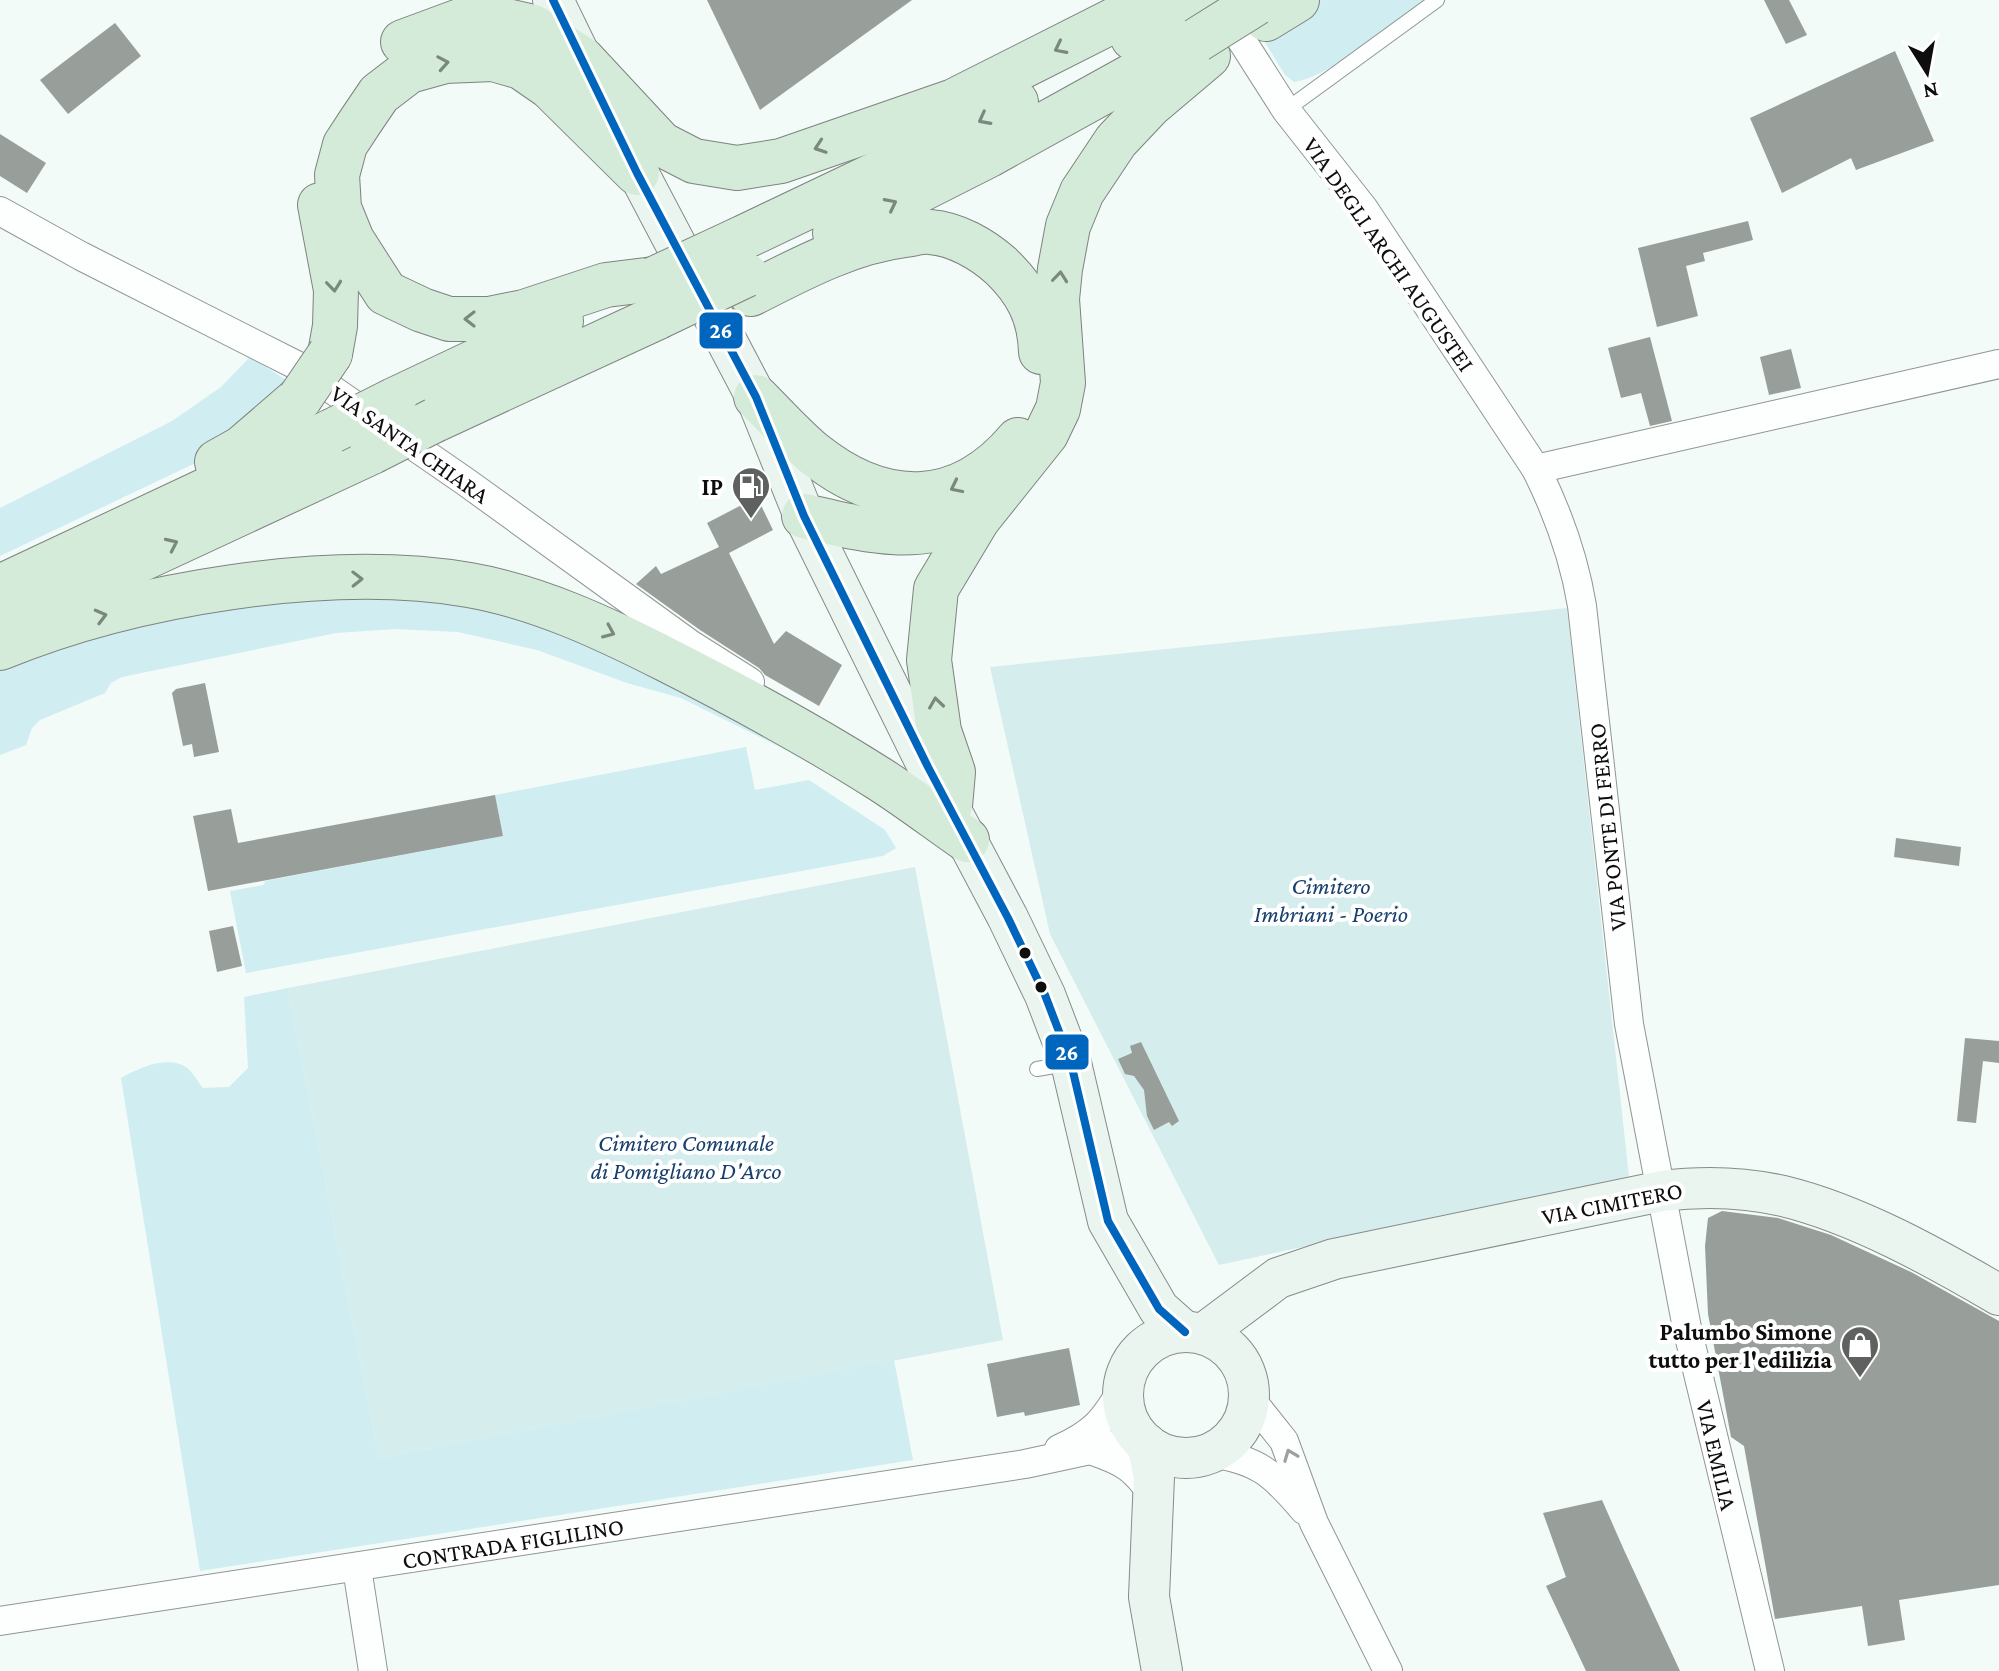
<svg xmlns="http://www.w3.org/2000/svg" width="1999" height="1671" font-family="'Crimson Pro',serif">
<rect width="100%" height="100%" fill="#f2fbf7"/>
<!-- green -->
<g fill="#d0edf2">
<path d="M 1321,0 L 1424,0 C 1391,24 1333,76 1294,82 L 1285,75 L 1263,39 Z"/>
<path d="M 250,357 L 294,385 L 206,458 L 0,556 L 0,508 L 172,421 L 221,387 Z"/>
<path d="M 351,591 L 477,601 L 603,644 L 858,789 L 778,746 L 681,698 L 627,683 L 537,650 L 458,632 L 395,629 L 336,633 L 122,677 L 111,683 L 105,693 L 40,720 L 32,728 L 26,745 L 0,755 L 0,668 L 182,612 Z"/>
<path d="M 746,747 L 755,790 L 809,780 L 885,830 L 896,848 L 883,856 L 246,973 L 230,891 L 264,885 L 265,881 L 503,836 L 495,795 Z"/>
<path d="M 288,988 L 379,1458 L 894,1360 L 913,1460 L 200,1571 L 121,1078 C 139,1068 166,1055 186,1067 C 192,1071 198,1082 203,1088 L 229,1087 L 248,1068 L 244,997 Z"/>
</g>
<!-- cemetery -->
<g fill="#d5edec">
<path d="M 1567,608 L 1629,1177 L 1219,1265 L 1050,934 L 990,667 Z"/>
<path d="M 915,867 L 1003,1340 L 379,1458 L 288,988 Z"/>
</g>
<!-- building -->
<g fill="#989e9a">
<path d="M 707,0 L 912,0 L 760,110 Z"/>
<path d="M 1764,0 L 1789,0 L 1807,35 L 1786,44 Z"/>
<path d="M 115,23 L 141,56 L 68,114 L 40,80 Z"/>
<path d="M 1895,51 L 1934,141 L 1856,170 L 1851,158 L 1782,193 L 1750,118 Z"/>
<path d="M 0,134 L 46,163 L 27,193 L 0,176 Z"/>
<path d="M 1748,221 L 1753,240 L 1703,253 L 1705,261 L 1686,266 L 1698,316 L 1657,327 L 1638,248 Z"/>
<path d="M 1650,337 L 1672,421 L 1650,426 L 1641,393 L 1621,398 L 1608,348 Z"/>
<path d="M 1791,349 L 1801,388 L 1769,395 L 1760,357 Z"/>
<path d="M 757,497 L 773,530 L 729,553 L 774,644 L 786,631 L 842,665 L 819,706 L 765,675 L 759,668 L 700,630 L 636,584 L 656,566 L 661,574 L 719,547 L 707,523 Z"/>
<path d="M 205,683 L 219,752 L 194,757 L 192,744 L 183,746 L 172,693 L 176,689 Z"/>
<path d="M 495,795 L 503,836 L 208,891 L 193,816 L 231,809 L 238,843 Z"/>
<path d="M 1896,838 L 1961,847 L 1959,866 L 1894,857 Z"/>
<path d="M 233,926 L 242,966 L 217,972 L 209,931 Z"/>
<path d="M 1965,1038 L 1999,1041 L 1999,1063 L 1983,1061 L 1976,1123 L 1957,1121 Z"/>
<path d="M 1141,1042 L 1179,1121 L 1172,1126 L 1169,1122 L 1154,1130 L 1147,1116 L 1144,1090 L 1134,1076 L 1125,1074 L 1118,1059 L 1132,1053 L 1130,1046 Z"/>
<path d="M 1722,1211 L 1778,1218 L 1831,1235 L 1911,1272 L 1999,1321 L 1999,1585 L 1899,1600 L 1905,1640 L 1868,1646 L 1862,1606 L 1775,1619 L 1744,1446 L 1731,1437 L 1708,1314 L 1705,1246 L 1708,1218 Z"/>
<path d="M 1069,1348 L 1080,1405 L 1025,1416 L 1024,1412 L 997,1417 L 987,1364 Z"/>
<path d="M 1602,1500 L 1624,1550 L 1680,1671 L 1586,1671 L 1546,1586 L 1566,1577 L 1543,1513 Z"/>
</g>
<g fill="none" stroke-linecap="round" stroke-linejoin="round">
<defs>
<g id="lane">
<path d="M 1286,110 L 1437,0"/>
<path d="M 1037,1069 L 1066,1064"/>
</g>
<g id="street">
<path d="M 1221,8 L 1286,110 L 1364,209 L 1536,469 C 1558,513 1574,557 1582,606 L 1629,1024 L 1687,1328 L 1770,1671"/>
<path d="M 0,211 L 81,256 L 298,366 L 466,482 L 690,644 L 750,682"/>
<path d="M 1536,469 L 1999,364"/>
<path d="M 1249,1397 L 1284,1441 L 1314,1523 L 1388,1671"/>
<path d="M 1059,1449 C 1094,1433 1104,1421 1123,1388"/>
<path d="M 1093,1451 C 1125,1462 1134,1468 1154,1496"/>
<path d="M 1210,1453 C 1257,1459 1274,1474 1304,1510"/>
<path d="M 357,1568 L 373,1671"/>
<path d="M 0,1621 L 1025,1464 L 1141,1439"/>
</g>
<g id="secondary">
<path d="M 553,0 L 587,70"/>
<path d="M 622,142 L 756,397 L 804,516 L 928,767 L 1008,918 L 1045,995 L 1071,1063 L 1108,1221 L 1159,1309 L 1185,1332"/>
<circle cx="1186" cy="1395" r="63"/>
<path d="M 1203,1334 L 1278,1278 L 1334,1259 L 1662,1191 C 1702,1186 1744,1187 1783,1196 C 1857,1214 1934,1257 1999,1295"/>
<path d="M 1147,1444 L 1154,1477 L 1149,1597 L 1162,1671"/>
</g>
<g id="highway">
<path d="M 1266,19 L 1297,0"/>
<path d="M 1133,38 L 1195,0"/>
<path d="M 403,42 L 460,21 L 498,19 L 533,27 L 582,59 L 661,144 L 694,161 L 737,168 L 781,161 L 954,101 L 1154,0"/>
<path d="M 637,173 L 550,87 L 521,67 L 493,59 L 445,61 L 409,71 L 379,94 L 360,122 L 345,145 L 337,175 L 339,208 L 352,240 L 386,293 L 422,310 L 449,319 L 489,319 L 524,312 L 606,285 L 654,279"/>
<path d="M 320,205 L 336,290 L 335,326 L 330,354"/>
<path d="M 835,233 L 989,155 L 1197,40"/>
<path d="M 740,239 L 910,158 L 1016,102"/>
<path d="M 751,294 C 800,269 850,242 905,235 C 913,234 922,231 930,232 C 956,234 982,249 1001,266 C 1027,291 1040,316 1041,352"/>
<path d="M 756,397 C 775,416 793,436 813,453 C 883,509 958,511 1018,440"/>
<path d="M 394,400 L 561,321"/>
<path d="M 435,420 L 658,317"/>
<path d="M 217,462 L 242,448 L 300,398"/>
<path d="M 804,516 C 874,532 908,542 978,519"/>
<path d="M 0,587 L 332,431"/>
<path d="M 17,617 L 372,452"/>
<path d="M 0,648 C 132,594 328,561 469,585 C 538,597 604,628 667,660 C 738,696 810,735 878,778 C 908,797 938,820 967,840"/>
<path d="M 950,806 L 953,772 L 939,731 L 929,660 L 936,589 L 978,519 L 1046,434 L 1058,409 L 1063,383 L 1057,299 L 1060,269 L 1068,226 L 1082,192 L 1116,141 L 1150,105 L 1208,56"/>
</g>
</defs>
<!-- lane casing -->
<use href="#lane" stroke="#919593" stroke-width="16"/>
<!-- street casing -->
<use href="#street" stroke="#919593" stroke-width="30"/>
<!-- secondary casing -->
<use href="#secondary" stroke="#878b8a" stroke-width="42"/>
<!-- highway casing -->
<use href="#highway" stroke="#7e8280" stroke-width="46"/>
<!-- lane -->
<use href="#lane" stroke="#fdfefe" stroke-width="14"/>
<!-- street -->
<use href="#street" stroke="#fdfefe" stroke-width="28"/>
<!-- secondary -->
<use href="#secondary" stroke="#eaf5f0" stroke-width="40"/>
<!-- highway -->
<use href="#highway" stroke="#d3ebd8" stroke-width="44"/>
<defs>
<g id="highway-bridge">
<path d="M 1197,40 L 1256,3"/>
<path d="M 654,279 L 740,239"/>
<path d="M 658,317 L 746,275"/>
<path d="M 300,398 L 330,354"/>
<path d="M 332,431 L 394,400"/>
<path d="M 372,452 L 435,420"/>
</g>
</defs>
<!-- highway-bridge casing -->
<use href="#highway-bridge" stroke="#7e8280" stroke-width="46" stroke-linecap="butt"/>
<!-- highway-bridge -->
<use href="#highway-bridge" stroke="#d3ebd8" stroke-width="44"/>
<defs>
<path id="bus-1" d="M 553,0 L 637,173 L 756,397 L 804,516 L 928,767 L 1008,918 L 1045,995 L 1071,1063 L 1108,1221 L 1159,1309 L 1185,1332"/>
</defs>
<!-- bus-1 casing -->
<use href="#bus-1" stroke="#fff" stroke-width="14"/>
<!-- bus-1 -->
<use href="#bus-1" stroke="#0065bd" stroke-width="8"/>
</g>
<!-- one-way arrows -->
<defs><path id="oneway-chevron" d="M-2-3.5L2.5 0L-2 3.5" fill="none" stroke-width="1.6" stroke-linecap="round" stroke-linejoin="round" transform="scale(2)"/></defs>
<g stroke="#7a887d">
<use href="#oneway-chevron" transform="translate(1060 48) rotate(153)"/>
<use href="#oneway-chevron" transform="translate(443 63) rotate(-10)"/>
<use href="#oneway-chevron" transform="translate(984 119) rotate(152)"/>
<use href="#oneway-chevron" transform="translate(820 147) rotate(161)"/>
<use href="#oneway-chevron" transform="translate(891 204) rotate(-27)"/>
<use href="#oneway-chevron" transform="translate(1060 277) rotate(-84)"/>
<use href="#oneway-chevron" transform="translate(334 286) rotate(84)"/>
<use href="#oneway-chevron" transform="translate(470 319) rotate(-180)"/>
<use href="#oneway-chevron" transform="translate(956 487) rotate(154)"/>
<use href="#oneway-chevron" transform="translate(172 544) rotate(-25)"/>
<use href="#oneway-chevron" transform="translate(357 579) rotate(-1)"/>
<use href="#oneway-chevron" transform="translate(101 616) rotate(-15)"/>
<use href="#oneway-chevron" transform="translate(609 632) rotate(23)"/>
<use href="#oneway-chevron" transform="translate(936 703) rotate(-98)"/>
</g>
<use stroke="#9d9e9e" href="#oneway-chevron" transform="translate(1290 1455) rotate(-111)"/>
<!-- icons -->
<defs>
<symbol id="fuel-pin" viewBox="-11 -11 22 30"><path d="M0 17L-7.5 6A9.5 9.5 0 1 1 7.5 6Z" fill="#5e6160" stroke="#fff"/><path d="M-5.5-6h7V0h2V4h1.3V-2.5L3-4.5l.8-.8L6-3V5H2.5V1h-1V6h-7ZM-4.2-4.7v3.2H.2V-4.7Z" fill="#fff"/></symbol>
<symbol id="shop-pin" viewBox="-11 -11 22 30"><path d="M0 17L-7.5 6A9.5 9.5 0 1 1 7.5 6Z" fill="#5e6160" stroke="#fff"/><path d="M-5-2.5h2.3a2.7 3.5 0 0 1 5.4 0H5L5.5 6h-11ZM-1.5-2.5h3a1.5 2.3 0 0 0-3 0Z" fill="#fff"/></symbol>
</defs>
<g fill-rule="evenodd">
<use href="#fuel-pin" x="729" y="464" width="44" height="60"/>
<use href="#shop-pin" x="1838" y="1323" width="44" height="60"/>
</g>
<!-- markers -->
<g fill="#0e0e0e" stroke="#fff" stroke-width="3">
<circle cx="1025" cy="953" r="7"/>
<circle cx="1041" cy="987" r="7"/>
</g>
<g text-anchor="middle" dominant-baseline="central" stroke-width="8" stroke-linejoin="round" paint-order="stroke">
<!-- street labels -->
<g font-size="24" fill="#0e0e0e" stroke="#fff">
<text transform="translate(1389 254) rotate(55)">VIA DEGLI ARCHI AUGUSTEI</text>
<text transform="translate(410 444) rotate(35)">VIA SANTA CHIARA</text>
<text transform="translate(1607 827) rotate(-96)">VIA PONTE DI FERRO</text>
<text transform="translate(1612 1203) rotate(-11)">VIA CIMITERO</text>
<text transform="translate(1717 1455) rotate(77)">VIA EMILIA</text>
<text transform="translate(513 1543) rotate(-9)">CONTRADA FIGLILINO</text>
</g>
<!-- poi labels -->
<g font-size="24" font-weight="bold" fill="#0e0e0e" stroke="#fff" text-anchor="end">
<text x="723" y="486">IP</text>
<text x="1832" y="1331">Palumbo Simone<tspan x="1832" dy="28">tutto per l'edilizia</tspan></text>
</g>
<!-- park labels -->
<g font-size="24" font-style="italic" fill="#183f6b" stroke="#fff">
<text x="1331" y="885">Cimitero<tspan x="1331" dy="28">Imbriani - Poerio</tspan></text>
<text x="686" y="1142">Cimitero Comunale<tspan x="686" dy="28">di Pomigliano D'Arco</tspan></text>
</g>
</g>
<g stroke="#fff" stroke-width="3">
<rect x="698" y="311" width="46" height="39" rx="8" fill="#0065bd"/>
<rect x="1044" y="1033" width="46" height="38" rx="8" fill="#0065bd"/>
</g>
<g font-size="22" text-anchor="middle" font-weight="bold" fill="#fff">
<text x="721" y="338">26</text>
<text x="1067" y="1060">26</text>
</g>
<!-- north arrow -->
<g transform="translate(1927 72) rotate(169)" stroke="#ffffff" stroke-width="6" paint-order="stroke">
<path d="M0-6L14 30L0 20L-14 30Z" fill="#0e0e0e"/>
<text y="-12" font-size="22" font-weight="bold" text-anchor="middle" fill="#0e0e0e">N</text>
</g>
</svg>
